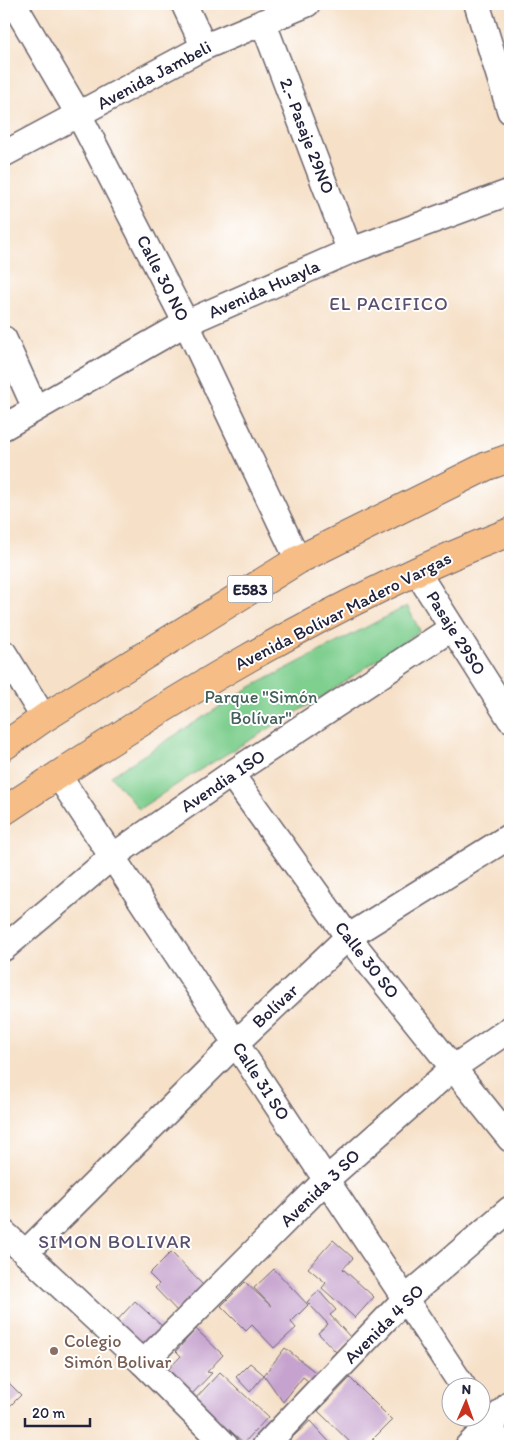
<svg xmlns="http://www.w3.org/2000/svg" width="514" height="1450" font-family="Itim,sans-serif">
<rect width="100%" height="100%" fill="#fff"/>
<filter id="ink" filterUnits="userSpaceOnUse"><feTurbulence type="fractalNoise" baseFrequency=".02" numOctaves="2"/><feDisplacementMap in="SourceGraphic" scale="10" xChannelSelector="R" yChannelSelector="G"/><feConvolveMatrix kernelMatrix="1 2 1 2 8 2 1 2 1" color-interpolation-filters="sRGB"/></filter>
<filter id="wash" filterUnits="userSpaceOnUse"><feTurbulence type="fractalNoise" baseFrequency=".0096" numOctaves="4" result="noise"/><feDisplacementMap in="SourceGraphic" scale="20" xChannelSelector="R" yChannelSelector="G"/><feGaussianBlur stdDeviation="1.12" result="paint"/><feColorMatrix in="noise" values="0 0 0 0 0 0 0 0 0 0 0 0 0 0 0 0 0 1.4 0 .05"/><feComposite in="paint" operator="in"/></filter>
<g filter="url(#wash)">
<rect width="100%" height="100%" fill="#f6e0c7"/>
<!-- green -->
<path fill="#7fcf8f" stroke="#507865" d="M 407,606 L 420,631 L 322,697 L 193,774 L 139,809 L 111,776 L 249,688 Z"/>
<g id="blocks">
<!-- building -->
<g fill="#c6a3ce">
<path d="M 333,1240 L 353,1258 L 343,1269 L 374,1297 L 355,1318 L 322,1288 L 326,1283 L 308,1268 Z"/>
<path d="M 171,1252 L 205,1287 L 179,1313 L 155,1288 L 159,1284 L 149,1274 Z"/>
<path d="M 274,1269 L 308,1305 L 291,1322 L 296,1328 L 274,1348 L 252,1325 L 246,1331 L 221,1306 L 245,1282 L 271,1306 L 254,1288 Z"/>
<path d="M 319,1291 L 336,1310 L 330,1315 L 352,1339 L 337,1353 L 318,1333 L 328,1324 L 307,1302 Z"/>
<path d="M 135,1301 L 162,1326 L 141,1350 L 113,1325 Z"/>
<path d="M 196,1329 L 223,1355 L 207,1372 L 212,1373 L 190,1396 L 165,1373 L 181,1356 L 176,1351 Z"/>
<path d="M 285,1348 L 319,1375 L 312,1384 L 303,1377 L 283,1402 L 264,1375 Z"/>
<path d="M 250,1363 L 264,1375 L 250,1392 L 236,1377 Z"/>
<path d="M 220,1372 L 268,1417 L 244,1443 L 195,1399 Z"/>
<path d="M 4,1378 L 21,1395 L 4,1412 Z"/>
<path d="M 350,1378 L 392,1420 L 366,1446 L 354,1446 L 318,1411 Z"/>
<path d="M 310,1421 L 333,1446 L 283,1446 Z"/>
</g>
</g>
</g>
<g filter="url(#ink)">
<use href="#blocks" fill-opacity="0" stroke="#6c646c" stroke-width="1"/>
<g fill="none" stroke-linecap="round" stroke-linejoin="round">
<defs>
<g id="minor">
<path d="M 14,4 L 79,115 L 186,323 L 298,560"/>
<path d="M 184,4 L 204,47"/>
<path d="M 477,4 L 510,111"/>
<path d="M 263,22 L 350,251"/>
<path d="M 4,154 L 204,47 L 307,4"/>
<path d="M 4,339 L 35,408"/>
<path d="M 4,427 L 186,323 L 350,251 L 510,192"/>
<path d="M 417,572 L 510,719"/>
<path d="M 4,653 L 44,718"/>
<path d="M 231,774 L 348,937 L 510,1139"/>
<path d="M 58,775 L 464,1388"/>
<path d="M 4,948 L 113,856 L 231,774 L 452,628"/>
<path d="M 4,1233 L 143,1363 L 226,1446"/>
<path d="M 25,1253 L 236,1043 L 348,937 L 510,836"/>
<path d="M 143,1363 L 325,1181 L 453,1068 L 510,1029"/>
<path d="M 482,1414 L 502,1446"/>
<path d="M 265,1446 L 405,1299 L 510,1209"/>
<path d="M 468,1446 L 510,1404"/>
</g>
<g id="primary">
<path d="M 4,746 L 44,718 L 298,560 L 487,466 L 510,458"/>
<path d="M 4,811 C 164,704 330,601 510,532"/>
</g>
</defs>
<!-- minor casing -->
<use href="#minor" stroke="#6c646c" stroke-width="28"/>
<!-- primary casing -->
<use href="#primary" stroke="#6c646c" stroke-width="30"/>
<!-- minor -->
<use href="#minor" stroke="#fff" stroke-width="25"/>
<!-- primary -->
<use href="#primary" stroke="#f6be86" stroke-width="28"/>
</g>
</g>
<!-- markers -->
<circle fill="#8d6e63" stroke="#fff" stroke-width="2" cx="54" cy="1351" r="5"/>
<g text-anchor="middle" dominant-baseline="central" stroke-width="4" stroke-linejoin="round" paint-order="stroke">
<!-- shield labels -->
<rect fill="#fff" stroke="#646476" stroke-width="1" x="227.5" y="575.5" width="45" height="27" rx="4"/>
<g font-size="16" font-weight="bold" fill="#22223b">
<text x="250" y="589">E583</text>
</g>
<!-- street labels -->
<g font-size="18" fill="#22223b" stroke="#fff">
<text transform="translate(154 75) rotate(-28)">Avenida Jambeli</text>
<text transform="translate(307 136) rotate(69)">2.- Pasaje 29NO</text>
<text transform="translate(163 278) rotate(63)">Calle 30 NO</text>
<text transform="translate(264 289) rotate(-24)">Avenida Huayla</text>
<text transform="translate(343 611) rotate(-27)">Avenida Bolívar Madero Vargas</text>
<text transform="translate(456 633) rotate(58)">Pasaje 29SO</text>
<text transform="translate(223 781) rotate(-34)">Avendia 1SO</text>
<text transform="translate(367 960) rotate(52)">Calle 30 SO</text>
<text transform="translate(275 1006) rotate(-43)">Bolívar</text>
<text transform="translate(261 1081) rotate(57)">Calle 31 SO</text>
<text transform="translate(320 1188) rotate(-44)">Avenida 3 SO</text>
<text transform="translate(384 1324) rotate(-45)">Avenida 4 SO</text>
</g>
<!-- park labels -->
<g font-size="18" fill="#435f58" stroke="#fff">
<text x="261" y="697">Parque "Simón<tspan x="261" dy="21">Bolívar"</tspan></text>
</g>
<!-- education labels -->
<g font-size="18" fill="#785e54" stroke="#fff" text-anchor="start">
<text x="64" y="1341">Colegio<tspan x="64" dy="21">Simón Bolivar</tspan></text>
</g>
<!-- neighbourhood labels -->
<g font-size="19" letter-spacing="1" fill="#5b4f6e" stroke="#fff">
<text x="389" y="303">EL PACIFICO</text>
<text x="115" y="1241">SIMON BOLIVAR</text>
</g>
</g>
<!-- margin -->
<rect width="514" height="1450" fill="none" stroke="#fff" stroke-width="20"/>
<!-- north arrow -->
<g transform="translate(466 1402) rotate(2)"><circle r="24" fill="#ffffff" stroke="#a7a7b1"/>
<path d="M0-4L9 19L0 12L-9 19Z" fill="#c8321e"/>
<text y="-8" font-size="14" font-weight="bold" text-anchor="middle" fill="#22223b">N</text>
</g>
<!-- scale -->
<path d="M25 1418v8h65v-8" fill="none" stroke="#22223b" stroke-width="2.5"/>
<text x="32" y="1418" font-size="15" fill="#22223b" stroke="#ffffff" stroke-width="4" paint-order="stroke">20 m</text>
</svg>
